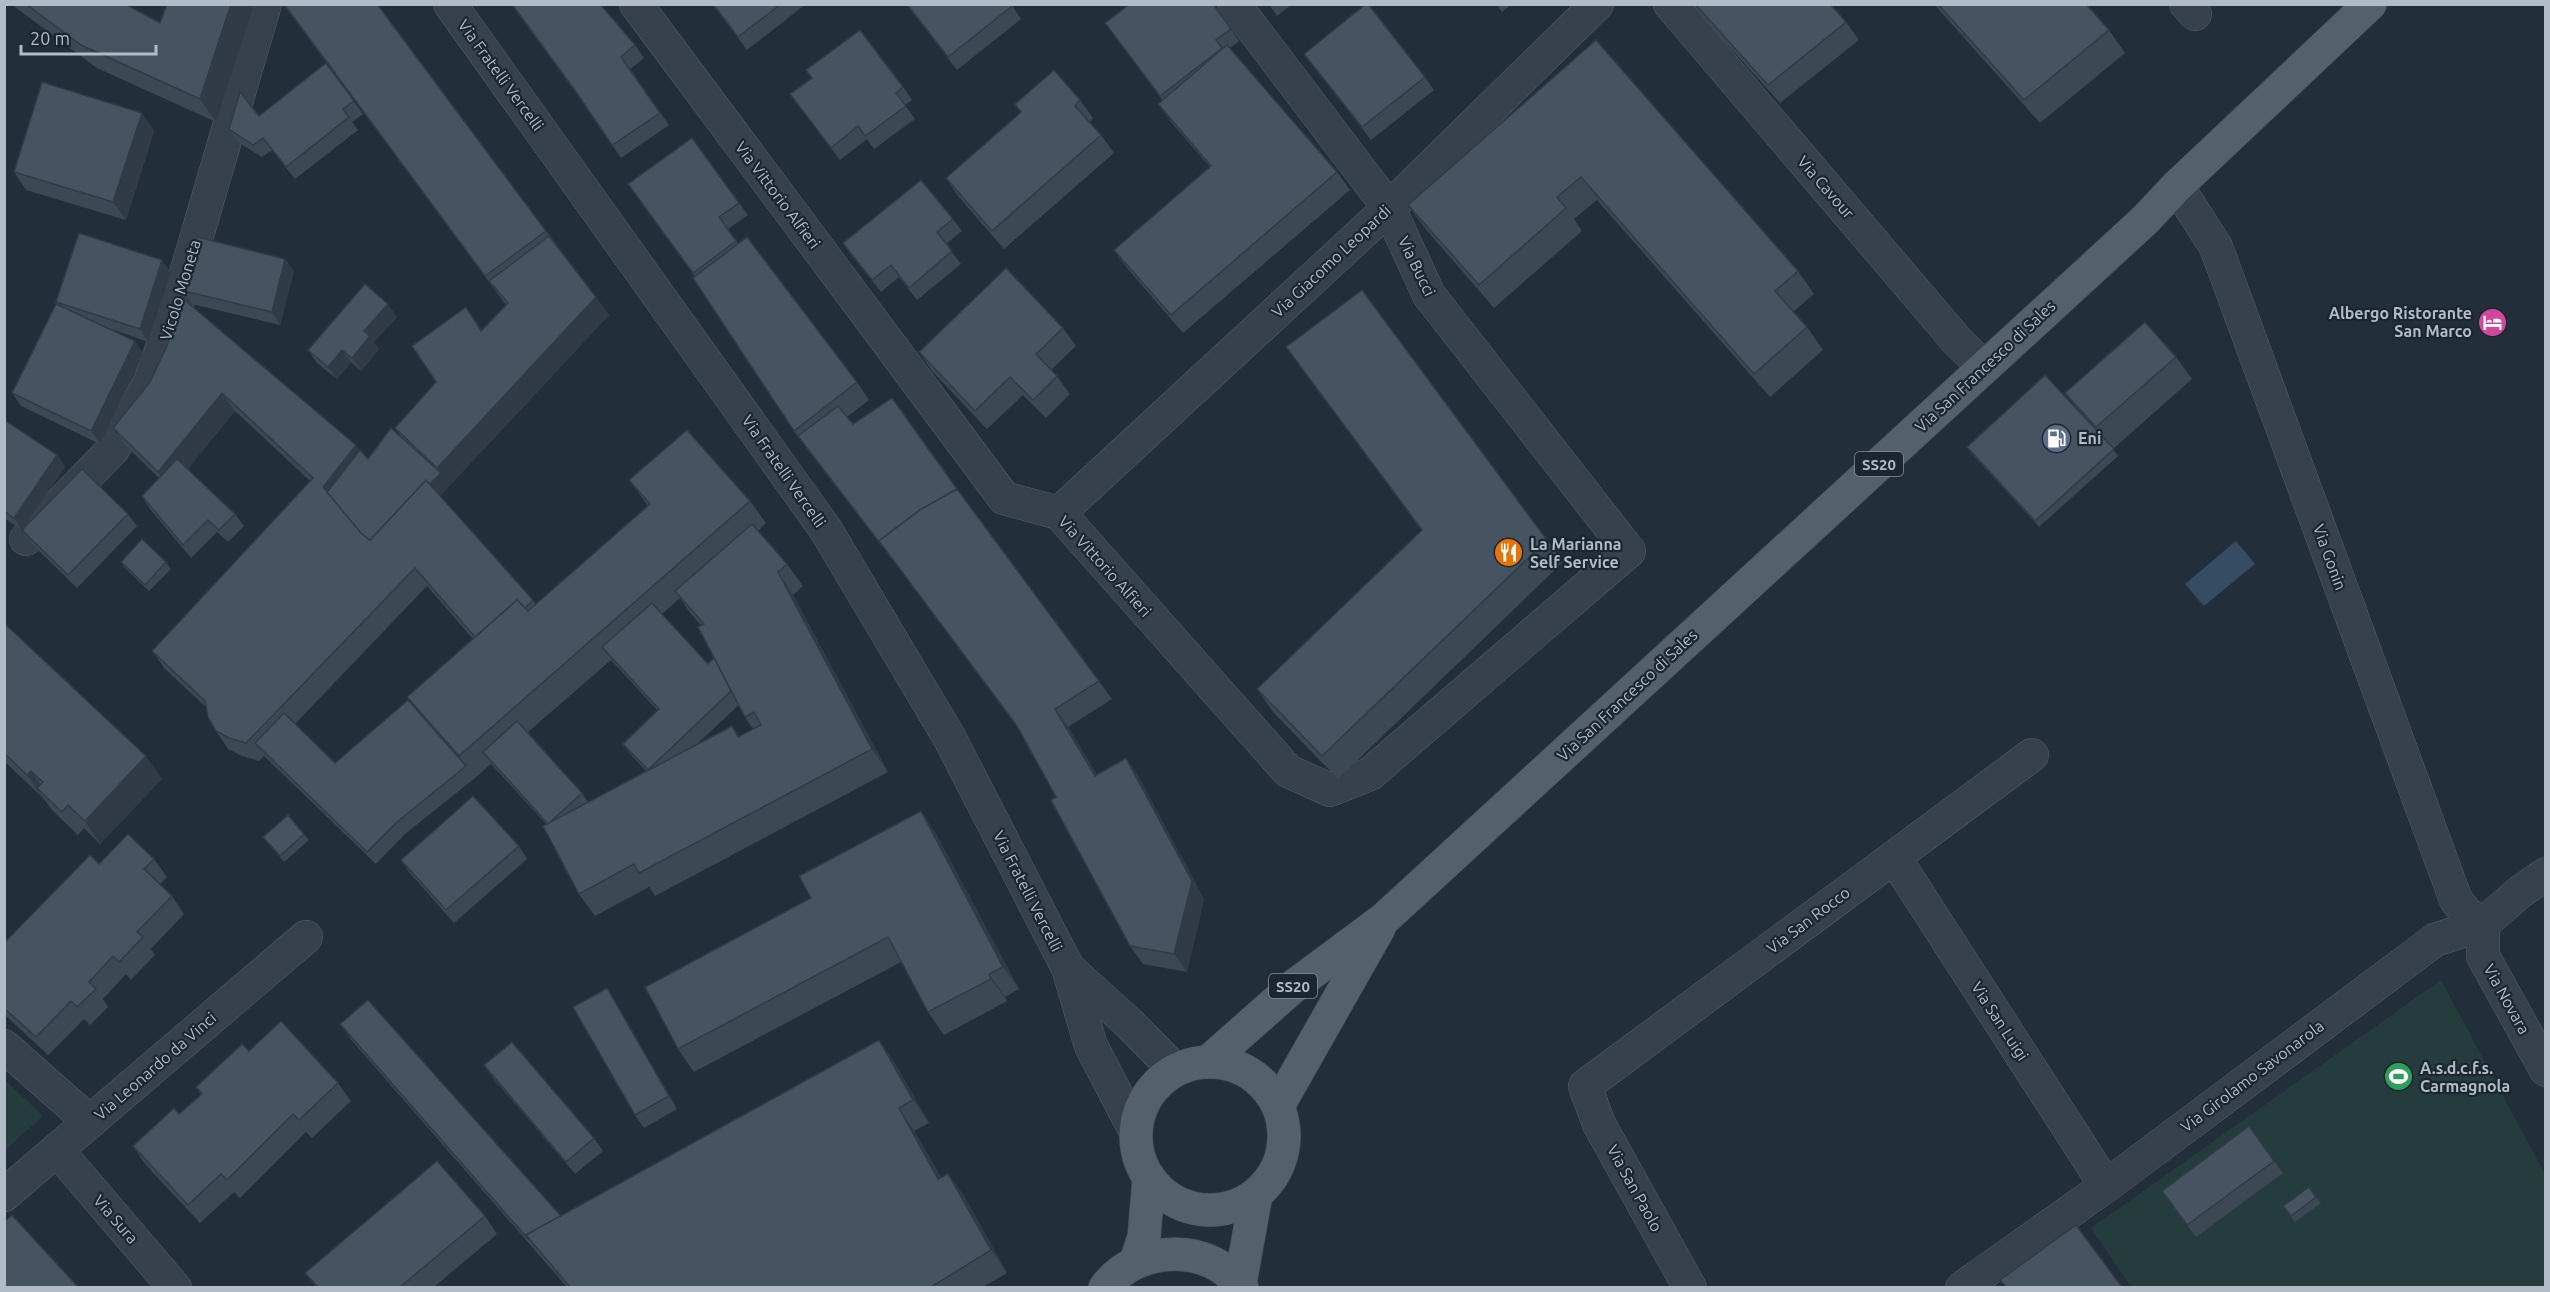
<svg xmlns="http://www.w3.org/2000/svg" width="2550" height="1292" font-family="Ubuntu,sans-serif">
<rect width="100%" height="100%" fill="#222f3b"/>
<!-- green -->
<g fill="#243c3c">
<path d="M 2441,980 L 2545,1174 L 2545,1287 L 2131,1287 L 2091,1228 Z"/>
<path d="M 5,1080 L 43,1116 L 5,1150 L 4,1150 Z"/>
</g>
<!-- water -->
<path fill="#354c63" d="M 2236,541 L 2255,564 L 2204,606 L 2185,584 Z"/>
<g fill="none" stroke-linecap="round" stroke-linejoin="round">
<defs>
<g id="street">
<path d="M 450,4 L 826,530 L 949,737 L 1068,968 L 1091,1046 L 1136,1132"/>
<path d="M 636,4 L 1004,498 L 1059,513 L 1288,771 L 1330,790 L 1370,774 L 1629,551 L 1429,295 L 1389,208 L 1234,4"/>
<path d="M 1670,4 L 1958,342 L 1984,367"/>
<path d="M 2186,4 L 2195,14"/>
<path d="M 2177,186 L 2216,247 L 2456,900 L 2467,914 L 2483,924 L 2483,956 L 2546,1070"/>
<path d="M 1059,513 L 1389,208 L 1597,4"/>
<path d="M 26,539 L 113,449 L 150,382 L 174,314 L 265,4"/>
<path d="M 1894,857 L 2106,1186"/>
<path d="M 1068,968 L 1131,1025 L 1175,1070"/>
<path d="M 4,1046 L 90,1122"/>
<path d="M 57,1150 L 175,1288"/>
<path d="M 4,1195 L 306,937"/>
<path d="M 1690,1288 L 1599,1124 L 1585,1086 L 2032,755"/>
<path d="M 1962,1288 L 2106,1186 L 2435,940 L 2483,924 L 2520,892 L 2546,874"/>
</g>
<g id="primary">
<path d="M 1208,1062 L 1294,986 L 1384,919 L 2145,220 L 2177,186 L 2370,4"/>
<circle cx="1210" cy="1136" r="74"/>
<path d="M 1278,1106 L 1379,928"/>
<path d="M 1136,1261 L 1144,1237 L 1149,1178"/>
<path d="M 1240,1284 L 1256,1195"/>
<path d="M 1105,1288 C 1135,1245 1211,1241 1242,1288"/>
</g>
</defs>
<!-- street casing -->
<use href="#street" stroke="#545f69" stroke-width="34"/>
<!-- primary casing -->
<use href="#primary" stroke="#3f4a54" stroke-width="34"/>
<!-- street -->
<use href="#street" stroke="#36414b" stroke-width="33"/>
<!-- primary -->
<use href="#primary" stroke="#54606b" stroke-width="33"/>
</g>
<!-- wall -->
<g fill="#3c4854" fill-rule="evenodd">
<path d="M 11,4 L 125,4 L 160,23 L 216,122 L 97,68 Z"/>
<path d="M 283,4 L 377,4 L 609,315 L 440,496 L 536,604 L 648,506 L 629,480 L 750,501 L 766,523 L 758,531 L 787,564 L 803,586 L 793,595 L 888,772 L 655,896 L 649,887 L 595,916 L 579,894 L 546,824 L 491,764 L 475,778 L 405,834 L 376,864 L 264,756 L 259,761 L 242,756 L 228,749 L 216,731 L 207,708 L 165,669 L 152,651 L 310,481 L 235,411 L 187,469 L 235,514 L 244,526 L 228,542 L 217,532 L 191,558 L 150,509 L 142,496 L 159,478 L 126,446 L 113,428 L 150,382 L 167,346 L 360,450 L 368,459 L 402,438 L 395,428 L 482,330 L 506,305 ZM 427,586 L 473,639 L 407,697 L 417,710 L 335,763 L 295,724 ZM 680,598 L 691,614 L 701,625 L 714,658 L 708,664 L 662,614 ZM 611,660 L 657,710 L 623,744 L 632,756 L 646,771 L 588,802 L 582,793 L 528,732 ZM 739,705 L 745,717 L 753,729 L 739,736 L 732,726 L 697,744 Z"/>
<path d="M 511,4 L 635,45 L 644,58 L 630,69 L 669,125 L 621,158 L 579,97 Z"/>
<path d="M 712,4 L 806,4 L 747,50 Z"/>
<path d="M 906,4 L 1011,4 L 1021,19 L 957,70 Z"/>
<path d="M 1269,4 L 1292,4 L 1277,16 Z"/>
<path d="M 1496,4 L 1512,4 L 1502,12 Z"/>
<path d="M 1691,4 L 1830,4 L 1846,22 L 1859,40 L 1780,103 Z"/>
<path d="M 1934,4 L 2086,4 L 2109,30 L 2125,53 L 2040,123 Z"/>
<path d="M 1105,23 L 1231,29 L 1239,41 L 1230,48 L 1337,172 L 1350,190 L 1183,333 L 1127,268 L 1114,250 L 1210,167 L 1171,122 L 1158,104 L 1162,100 Z"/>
<path d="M 1596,40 L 1798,271 L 1814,294 L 1793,312 L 1807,327 L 1823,350 L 1770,397 L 1597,200 L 1574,219 L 1582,231 L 1494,308 L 1424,227 L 1408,205 Z"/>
<path d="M 1304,54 L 1425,77 L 1434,90 L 1371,140 Z"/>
<path d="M 326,63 L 363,114 L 352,122 L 358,130 L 295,179 L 272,150 L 262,157 L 238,142 L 229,129 L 259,116 Z"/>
<path d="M 903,87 L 912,100 L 905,105 L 915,119 L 874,149 L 867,139 L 840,160 L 790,94 Z"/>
<path d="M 1080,100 L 1093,118 L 1090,122 L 1101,135 L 1114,153 L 1004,249 L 958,196 L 946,178 L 1021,113 L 1015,104 Z"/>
<path d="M 142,113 L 154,131 L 126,220 L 26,190 L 14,172 Z"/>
<path d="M 692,138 L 748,215 L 728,229 L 738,244 L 857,382 L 869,400 L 847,417 L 853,424 L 957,489 L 1112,699 L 1068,727 L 1097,775 L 1126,758 L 1138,776 L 1204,899 L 1187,972 L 1143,964 L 1130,946 L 1056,797 L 1020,730 L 892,559 L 807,449 L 794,431 L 695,277 L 628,184 Z"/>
<path d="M 953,219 L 962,231 L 946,244 L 961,264 L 917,300 L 899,277 L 881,292 L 852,256 L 843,243 Z"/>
<path d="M 294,271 L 280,325 L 192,304 L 184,291 Z"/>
<path d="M 171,273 L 148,342 L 108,328 L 135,341 L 143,354 L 100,444 L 21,406 L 12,393 L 58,305 L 56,302 Z"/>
<path d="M 397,317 L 374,342 L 379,349 L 361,371 L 351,362 L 337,379 L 317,363 L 308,350 Z"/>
<path d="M 1063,328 L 1076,346 L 1051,370 L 1057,376 L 1070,394 L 1046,418 L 1023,395 L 987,429 L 931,370 L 919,352 Z"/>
<path d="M 1286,347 L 1547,540 L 1563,562 L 1338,779 L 1273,712 L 1257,689 L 1422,531 Z"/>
<path d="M 2176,357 L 2192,379 L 2113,449 L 2118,456 L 2039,527 L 1971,453 L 1967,447 L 2077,409 L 2065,393 Z"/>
<path d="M 4,422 L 57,455 L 65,467 L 23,529 L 128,514 L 137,526 L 77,588 L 31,543 L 22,530 L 4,518 Z"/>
<path d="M 121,562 L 166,562 L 171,569 L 149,591 L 125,568 Z"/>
<path d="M 4,623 L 162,779 L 100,844 L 84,828 L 78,835 L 53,811 L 43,798 L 4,761 Z"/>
<path d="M 304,834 L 309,840 L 284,862 L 263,837 Z"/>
<path d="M 936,834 L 1019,989 L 1005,997 L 1007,1001 L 944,1035 L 928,1012 L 901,962 L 694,1072 L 678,1049 Z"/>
<path d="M 519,846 L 527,859 L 454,923 L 409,872 L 401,860 Z"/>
<path d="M 154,859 L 167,877 L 160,884 L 172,896 L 184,914 L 151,949 L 155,955 L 131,980 L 126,974 L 103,999 L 108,1007 L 90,1025 L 84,1019 L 48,1055 L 4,1014 L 4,943 L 99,864 Z"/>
<path d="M 607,988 L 615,1001 L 677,1109 L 644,1128 L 635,1115 Z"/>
<path d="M 340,1024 L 561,1216 L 894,1062 L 929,1123 L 914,1131 L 941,1177 L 948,1174 L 964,1196 L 1007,1273 L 983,1287 L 567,1287 L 353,1042 Z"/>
<path d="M 249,1051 L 338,1083 L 351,1101 L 312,1138 L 306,1132 L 240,1198 L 234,1192 L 200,1223 L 145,1164 L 133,1146 L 179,1114 L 201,1095 L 196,1087 Z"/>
<path d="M 484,1065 L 594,1138 L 603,1151 L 575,1174 L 493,1078 Z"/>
<path d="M 2249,1126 L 2283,1173 L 2196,1237 L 2171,1203 Z"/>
<path d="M 2309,1187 L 2321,1203 L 2295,1222 L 2283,1206 Z"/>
<path d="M 485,1216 L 497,1234 L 434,1287 L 316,1287 L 305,1273 Z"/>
</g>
<!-- shaded-wall -->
<g fill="#313b45">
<path d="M 231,4 L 254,4 L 216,122 L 200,99 Z"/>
<path d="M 142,113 L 154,131 L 126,220 L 113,202 Z"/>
<path d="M 285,259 L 294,271 L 280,325 L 272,312 Z"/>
<path d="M 162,260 L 171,273 L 148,342 L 140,329 Z"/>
<path d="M 596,297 L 609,315 L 382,558 L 373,546 L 441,473 L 437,468 Z"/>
<path d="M 388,304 L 397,317 L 374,342 L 379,349 L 361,371 L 352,358 L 364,331 Z"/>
<path d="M 466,307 L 479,325 L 493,349 L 481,331 Z"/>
<path d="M 135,341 L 143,354 L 100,444 L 91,431 Z"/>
<path d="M 342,350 L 351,362 L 337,379 L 328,367 Z"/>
<path d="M 222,393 L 235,411 L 171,490 L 158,472 Z"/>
<path d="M 356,445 L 368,463 L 327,492 L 323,487 Z"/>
<path d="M 57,455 L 65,467 L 22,530 L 14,518 Z"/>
<path d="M 778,572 L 793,595 L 888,772 L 872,749 Z"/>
<path d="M 1055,709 L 1068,727 L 1108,794 L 1095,776 Z"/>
<path d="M 146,756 L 162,779 L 100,844 L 85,821 Z"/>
<path d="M 1126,758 L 1138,776 L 1204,899 L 1187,972 L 1174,954 Z"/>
<path d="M 31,771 L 47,793 L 37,788 L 43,798 L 27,775 Z"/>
<path d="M 921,811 L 936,834 L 1019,989 L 1003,967 Z"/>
<path d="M 989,974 L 1005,997 L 1007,1001 L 991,979 Z"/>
<path d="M 607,988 L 615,1001 L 677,1109 L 669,1096 Z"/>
<path d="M 879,1040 L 894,1062 L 929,1123 L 913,1100 Z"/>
<path d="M 899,1108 L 914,1131 L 954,1201 L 938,1179 Z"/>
<path d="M 948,1174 L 964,1196 L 1007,1273 L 991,1250 Z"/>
</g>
<!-- building -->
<g fill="#465462" stroke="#313b45" stroke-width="1.5">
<path d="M 26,4 L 125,4 L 160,23 L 167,4 L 231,4 L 200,99 L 81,45 Z"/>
<path d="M 284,4 L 377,4 L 546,231 L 485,276 Z"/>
<path d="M 512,4 L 600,4 L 635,45 L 621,57 L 660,113 L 612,145 L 574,89 Z"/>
<path d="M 713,4 L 781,4 L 738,37 Z"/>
<path d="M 907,4 L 1011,4 L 1012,6 L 948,57 Z"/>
<path d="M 1130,4 L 1213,4 L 1231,29 L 1216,40 L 1222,48 L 1160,96 L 1105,23 Z"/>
<path d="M 1366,4 L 1368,4 L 1425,77 L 1362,127 L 1304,54 Z"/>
<path d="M 1695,4 L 1830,4 L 1846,22 L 1768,85 Z"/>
<path d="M 1938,4 L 2086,4 L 2109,30 L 2024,100 Z"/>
<path d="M 860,30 L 903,87 L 896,93 L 906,106 L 865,136 L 858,126 L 831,148 L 790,94 L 812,78 L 806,70 Z"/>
<path d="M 1596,40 L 1798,271 L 1775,291 L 1807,327 L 1754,374 L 1581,177 L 1557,197 L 1566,208 L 1479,285 L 1408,205 Z"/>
<path d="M 1227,45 L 1337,172 L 1171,315 L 1114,250 L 1211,166 L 1158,104 Z"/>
<path d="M 326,63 L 354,101 L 343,109 L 349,117 L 286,167 L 263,138 L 253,145 L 229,129 L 240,92 L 259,116 Z"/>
<path d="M 1054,70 L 1080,100 L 1075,106 L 1101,135 L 992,231 L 946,178 L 1021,112 L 1015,104 Z"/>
<path d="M 42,82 L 142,113 L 113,202 L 14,172 Z"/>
<path d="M 692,138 L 739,203 L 719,217 L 736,241 L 693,273 L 628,184 Z"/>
<path d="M 921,180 L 953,219 L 937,232 L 952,251 L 909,288 L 891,265 L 872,280 L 843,243 Z"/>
<path d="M 79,233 L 162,260 L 140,329 L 56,302 Z"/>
<path d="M 549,236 L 596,297 L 437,468 L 395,428 L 436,382 L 412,346 L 466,307 L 481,331 L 508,303 L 489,281 Z"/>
<path d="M 197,237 L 285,259 L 272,312 L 184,291 Z"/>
<path d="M 747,237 L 857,382 L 794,431 L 693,278 Z"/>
<path d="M 1006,268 L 1063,328 L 1036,354 L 1057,376 L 1033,400 L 1010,377 L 975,411 L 919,352 Z"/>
<path d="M 365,284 L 388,304 L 364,331 L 370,336 L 352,358 L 342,350 L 328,367 L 308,350 Z"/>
<path d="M 1362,290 L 1547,540 L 1322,756 L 1257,689 L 1422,530 L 1286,347 Z"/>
<path d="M 181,297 L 356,445 L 323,487 L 361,533 L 370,540 L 426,480 L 533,600 L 525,608 L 517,600 L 475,637 L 415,568 L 246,743 L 229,738 L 216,731 L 208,717 L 205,701 L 152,651 L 313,478 L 222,393 L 158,472 L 113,428 L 150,382 L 167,346 Z"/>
<path d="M 56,304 L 135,341 L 91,431 L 12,393 Z"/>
<path d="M 2145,322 L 2176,357 L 2096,427 L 2065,393 Z"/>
<path d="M 2045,375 L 2114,449 L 2035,521 L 1967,447 Z"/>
<path d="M 892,398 L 957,489 L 920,510 L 879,541 L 883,547 L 798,436 L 838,406 L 853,424 Z"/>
<path d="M 6,421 L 57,455 L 14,518 L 4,511 L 4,422 Z"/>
<path d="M 391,428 L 441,473 L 430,484 L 426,480 L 370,540 L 361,533 L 327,492 L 360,450 L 368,459 Z"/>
<path d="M 687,430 L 750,501 L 459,756 L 407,697 L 517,600 L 528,611 L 650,504 L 629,480 Z"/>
<path d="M 177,459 L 235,514 L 219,530 L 208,520 L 183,545 L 142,496 Z"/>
<path d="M 82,469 L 128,514 L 68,575 L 22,530 Z"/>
<path d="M 957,489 L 1099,681 L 1055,709 L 1095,776 L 1126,758 L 1192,881 L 1174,954 L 1130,946 L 1051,800 L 1056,797 L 1017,726 L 879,541 L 920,510 Z"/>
<path d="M 752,524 L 787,564 L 778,572 L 872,749 L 639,873 L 634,864 L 579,894 L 543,826 L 732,726 L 738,737 L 761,725 L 754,712 L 745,717 L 698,627 L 704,624 L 675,591 Z"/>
<path d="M 142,539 L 166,562 L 145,585 L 121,562 Z"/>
<path d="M 652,603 L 708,664 L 714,658 L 731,691 L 648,770 L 623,744 L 659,709 L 602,647 Z"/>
<path d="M 4,623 L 146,756 L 85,821 L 68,805 L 62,812 L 37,788 L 43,782 L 31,771 L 27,775 L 4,753 Z"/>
<path d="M 408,700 L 466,766 L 397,822 L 367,852 L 255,743 L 284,713 L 335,763 Z"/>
<path d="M 517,721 L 582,793 L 548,824 L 483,752 Z"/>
<path d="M 473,796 L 519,846 L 446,910 L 401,860 Z"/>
<path d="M 921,811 L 1003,967 L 989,974 L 991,979 L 928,1012 L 888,937 L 678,1049 L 645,987 L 811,898 L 799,876 Z"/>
<path d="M 288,815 L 304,834 L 280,856 L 263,837 Z"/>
<path d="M 128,834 L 154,859 L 144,869 L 172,896 L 137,932 L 143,937 L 119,962 L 113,956 L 89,982 L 96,989 L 77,1007 L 71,1001 L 36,1037 L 4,1008 L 4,943 L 90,855 L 99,864 Z"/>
<path d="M 607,988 L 669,1096 L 635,1115 L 573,1007 Z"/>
<path d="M 368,1000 L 561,1216 L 526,1235 L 529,1240 L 340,1024 Z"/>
<path d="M 281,1021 L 338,1083 L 299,1120 L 293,1114 L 227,1180 L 221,1174 L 188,1205 L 133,1146 L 174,1108 L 179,1114 L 202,1094 L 196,1087 L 242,1044 L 249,1051 Z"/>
<path d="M 879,1040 L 913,1100 L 899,1108 L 938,1179 L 948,1174 L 991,1250 L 931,1287 L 570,1287 L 526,1235 Z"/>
<path d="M 512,1042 L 594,1138 L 566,1162 L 484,1065 Z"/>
<path d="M 2249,1126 L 2274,1161 L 2187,1225 L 2162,1191 Z"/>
<path d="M 437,1161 L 485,1216 L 400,1287 L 318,1287 L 305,1273 Z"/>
<path d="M 2309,1187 L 2316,1197 L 2291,1216 L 2283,1206 Z"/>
<path d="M 12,1215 L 78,1287 L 4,1287 L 4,1222 Z"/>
<path d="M 2076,1225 L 2122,1287 L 2006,1287 L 2000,1280 Z"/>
</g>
<!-- icons -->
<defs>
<symbol id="hotel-disc" viewBox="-11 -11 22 22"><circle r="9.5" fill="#d1479c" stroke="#1b2630"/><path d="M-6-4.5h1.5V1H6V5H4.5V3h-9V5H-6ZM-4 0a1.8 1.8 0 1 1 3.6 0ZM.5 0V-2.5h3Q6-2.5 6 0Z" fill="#fff"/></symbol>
<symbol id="fuel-disc" viewBox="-11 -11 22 22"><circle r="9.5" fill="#5c6f8a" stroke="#1b2630"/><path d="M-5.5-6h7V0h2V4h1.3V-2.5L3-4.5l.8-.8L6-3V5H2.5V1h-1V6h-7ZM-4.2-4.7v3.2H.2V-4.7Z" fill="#fff"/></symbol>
<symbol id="restaurant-disc" viewBox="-11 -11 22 22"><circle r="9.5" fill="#e8710a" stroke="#1b2630"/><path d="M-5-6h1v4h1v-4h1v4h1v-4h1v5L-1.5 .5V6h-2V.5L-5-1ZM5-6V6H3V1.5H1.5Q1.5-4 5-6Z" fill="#fff"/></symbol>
<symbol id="stadium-disc" viewBox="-11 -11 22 22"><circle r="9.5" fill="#2e9e5b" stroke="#1b2630"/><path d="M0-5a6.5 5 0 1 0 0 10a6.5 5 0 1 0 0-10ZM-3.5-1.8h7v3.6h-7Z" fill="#fff"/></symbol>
</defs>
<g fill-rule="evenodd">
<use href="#hotel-disc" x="2476" y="306" width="33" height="33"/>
<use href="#fuel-disc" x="2040" y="422" width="33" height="33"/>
<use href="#restaurant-disc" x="1492" y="536" width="33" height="33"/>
<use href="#stadium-disc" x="2382" y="1060" width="33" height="33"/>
</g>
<g text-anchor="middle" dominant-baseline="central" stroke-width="4.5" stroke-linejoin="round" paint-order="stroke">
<!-- shield labels -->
<g fill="#1b2630" stroke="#848f9a" stroke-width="1.5">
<rect x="1855" y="452" width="48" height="24" rx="4.5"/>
<rect x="1269" y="974" width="48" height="24" rx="4.5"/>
</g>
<g font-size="15" font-weight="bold" fill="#b1bcc7">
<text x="1879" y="464">SS20</text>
<text x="1293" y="986">SS20</text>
</g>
<!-- street labels -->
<g font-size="16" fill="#b1bcc7" stroke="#1b2630">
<text transform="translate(501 75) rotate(54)">Via Fratelli Vercelli</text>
<text transform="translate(1826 187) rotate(49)">Via Cavour</text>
<text transform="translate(778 195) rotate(53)">Via Vittorio Alfieri</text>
<text transform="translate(1331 261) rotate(-43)">Via Giacomo Leopardi</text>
<text transform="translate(1417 266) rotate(64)">Via Bucci</text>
<text transform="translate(180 290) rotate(-73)">Vicolo Moneta</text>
<text transform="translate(1985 366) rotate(-43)">Via San Francesco di Sales</text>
<text transform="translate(784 471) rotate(55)">Via Fratelli Vercelli</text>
<text transform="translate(2330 557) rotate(70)">Via Gonin</text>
<text transform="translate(1105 566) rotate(48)">Via Vittorio Alfieri</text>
<text transform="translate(1627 695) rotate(-43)">Via San Francesco di Sales</text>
<text transform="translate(1028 891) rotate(63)">Via Fratelli Vercelli</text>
<text transform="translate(1808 920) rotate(-37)">Via San Rocco</text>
<text transform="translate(2507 999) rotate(61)">Via Novara</text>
<text transform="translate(2000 1021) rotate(57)">Via San Luigi</text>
<text transform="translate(155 1066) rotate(-41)">Via Leonardo da Vinci</text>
<text transform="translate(2252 1076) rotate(-37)">Via Girolamo Savonarola</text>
<text transform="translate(1635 1188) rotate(61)">Via San Paolo</text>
<text transform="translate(116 1219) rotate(49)">Via Sura</text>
</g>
<!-- poi labels -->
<g font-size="16" font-weight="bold" fill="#b1bcc7" stroke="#1b2630" text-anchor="start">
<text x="2472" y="313" text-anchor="end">Albergo Ristorante<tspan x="2472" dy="18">San Marco</tspan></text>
<text x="2078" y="438">Eni</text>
<text x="1530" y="544">La Marianna<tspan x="1530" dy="18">Self Service</tspan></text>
<text x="2420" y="1068">A.s.d.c.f.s.<tspan x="2420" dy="18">Carmagnola</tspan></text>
</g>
</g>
<!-- border -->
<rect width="2550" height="1292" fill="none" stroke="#b1bcc7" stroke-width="12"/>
<!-- scale -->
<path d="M21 45v9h135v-9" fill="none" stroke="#b1bcc7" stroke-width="3"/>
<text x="30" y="45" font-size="18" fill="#b1bcc7" stroke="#1b2630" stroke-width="4.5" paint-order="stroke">20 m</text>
</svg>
